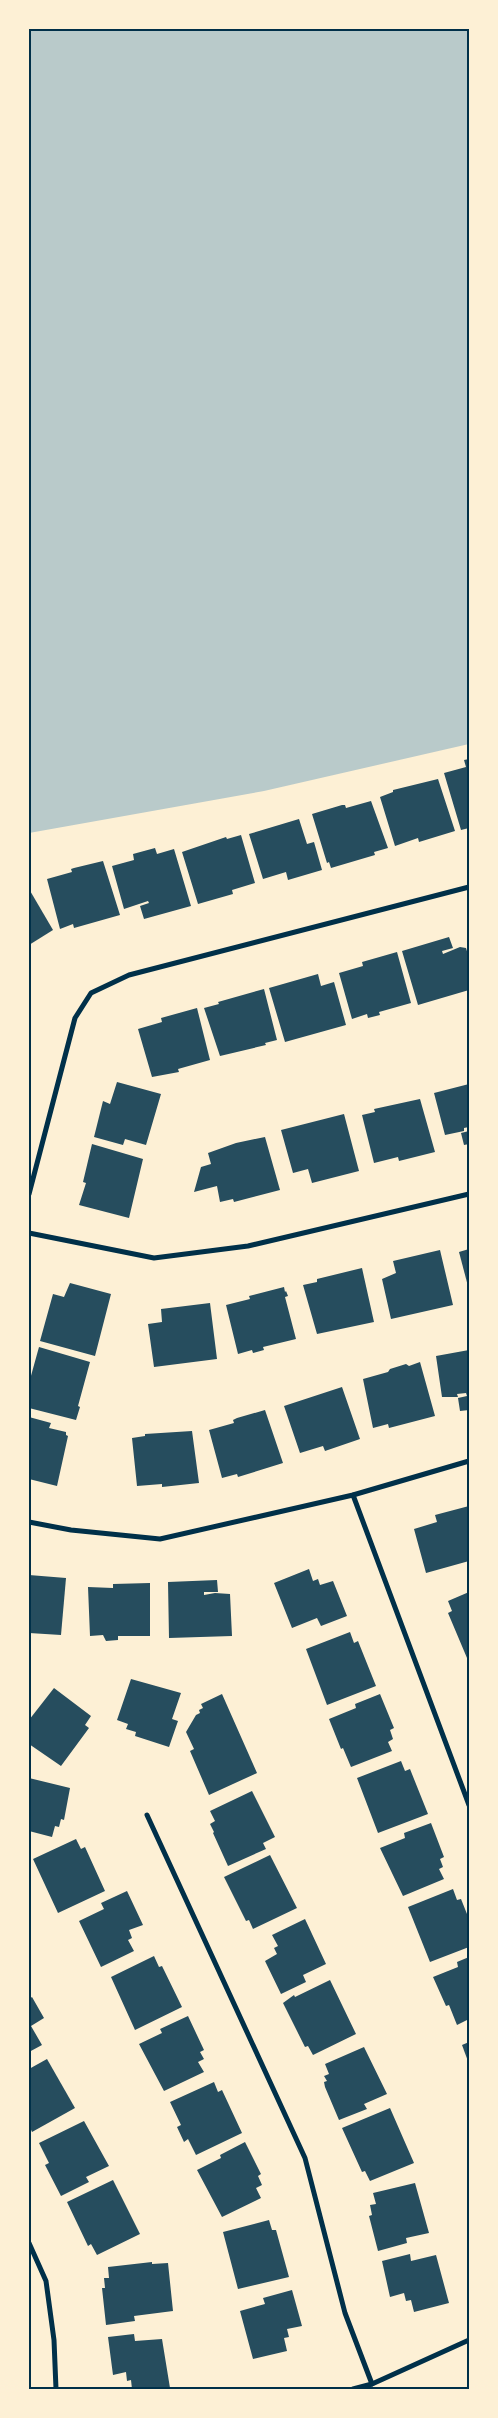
<svg xmlns="http://www.w3.org/2000/svg" width="498" height="2418" font-family="'Archivo Narrow',sans-serif">
<rect width="100%" height="100%" fill="#fdf0d5"/>
<!-- green -->
<path fill="#b9caca" d="M 29,29 L 469,29 L 469,744 L 264,791 L 29,833 Z"/>
<!-- building -->
<g fill="#264d5e">
<path d="M 469,759 L 469,828 L 461,830 L 444,773 L 466,767 L 464,760 Z"/>
<path d="M 438,779 L 455,831 L 419,842 L 418,838 L 395,846 L 380,797 L 393,792 L 393,790 Z"/>
<path d="M 371,801 L 388,848 L 374,852 L 375,855 L 331,868 L 329,862 L 327,863 L 312,814 L 342,805 L 345,805 L 346,808 Z"/>
<path d="M 299,819 L 307,844 L 314,842 L 322,870 L 288,880 L 286,872 L 263,879 L 249,834 Z"/>
<path d="M 241,835 L 255,883 L 232,890 L 233,894 L 198,904 L 182,852 L 226,837 L 227,839 Z"/>
<path d="M 155,848 L 157,854 L 174,849 L 191,906 L 144,919 L 140,906 L 149,903 L 148,901 L 124,909 L 112,866 L 134,860 L 133,854 Z"/>
<path d="M 103,861 L 120,915 L 74,928 L 73,924 L 60,929 L 47,879 L 72,872 L 71,869 L 74,868 Z"/>
<path d="M 29,889 L 53,930 L 29,945 Z"/>
<path d="M 449,937 L 453,948 L 442,951 L 443,954 L 460,947 L 466,948 L 469,958 L 469,990 L 418,1005 L 402,951 Z"/>
<path d="M 397,952 L 411,1003 L 379,1012 L 380,1015 L 368,1018 L 367,1014 L 352,1019 L 339,973 L 363,966 L 362,962 Z"/>
<path d="M 318,974 L 321,986 L 334,982 L 346,1025 L 285,1042 L 269,988 Z"/>
<path d="M 264,989 L 277,1040 L 265,1043 L 266,1045 L 220,1056 L 204,1008 L 219,1004 L 218,1002 Z"/>
<path d="M 197,1008 L 210,1060 L 178,1069 L 179,1072 L 152,1077 L 138,1029 L 162,1022 L 161,1018 Z"/>
<path d="M 117,1082 L 161,1094 L 146,1145 L 125,1139 L 123,1145 L 94,1137 L 103,1101 L 110,1104 Z"/>
<path d="M 469,1084 L 469,1127 L 464,1128 L 464,1131 L 445,1135 L 434,1093 Z"/>
<path d="M 420,1099 L 435,1152 L 399,1161 L 398,1157 L 374,1163 L 362,1115 L 375,1112 L 374,1109 Z"/>
<path d="M 344,1114 L 359,1171 L 312,1183 L 308,1169 L 293,1173 L 281,1130 Z"/>
<path d="M 469,1131 L 469,1144 L 464,1145 L 461,1133 Z"/>
<path d="M 265,1137 L 280,1190 L 234,1202 L 233,1199 L 220,1202 L 217,1186 L 194,1192 L 201,1167 L 211,1164 L 208,1153 L 236,1143 Z"/>
<path d="M 92,1144 L 143,1159 L 129,1218 L 79,1205 L 86,1183 L 83,1182 Z"/>
<path d="M 469,1249 L 469,1290 L 459,1252 Z"/>
<path d="M 440,1250 L 453,1305 L 391,1319 L 382,1279 L 396,1273 L 393,1261 Z"/>
<path d="M 362,1268 L 374,1322 L 317,1334 L 303,1285 L 317,1282 L 317,1279 Z"/>
<path d="M 70,1283 L 111,1294 L 95,1356 L 40,1341 L 53,1294 L 64,1297 Z"/>
<path d="M 284,1287 L 285,1292 L 286,1291 L 288,1296 L 285,1297 L 296,1339 L 263,1347 L 264,1350 L 253,1353 L 252,1350 L 238,1354 L 226,1305 L 250,1299 L 249,1296 Z"/>
<path d="M 210,1303 L 217,1359 L 154,1367 L 148,1324 L 162,1322 L 161,1309 Z"/>
<path d="M 39,1347 L 90,1362 L 78,1406 L 80,1407 L 76,1420 L 29,1408 L 29,1390 L 31,1384 L 29,1383 Z"/>
<path d="M 469,1350 L 469,1410 L 460,1411 L 458,1398 L 467,1396 L 466,1393 L 457,1394 L 458,1397 L 442,1397 L 436,1356 Z"/>
<path d="M 420,1362 L 435,1416 L 389,1428 L 388,1424 L 373,1428 L 363,1379 L 388,1372 L 390,1369 L 406,1364 L 409,1366 Z"/>
<path d="M 342,1387 L 360,1439 L 325,1451 L 323,1446 L 300,1453 L 284,1406 Z"/>
<path d="M 265,1410 L 283,1463 L 238,1477 L 237,1474 L 222,1478 L 209,1430 L 234,1423 L 233,1420 L 237,1418 Z"/>
<path d="M 29,1417 L 51,1423 L 49,1428 L 66,1432 L 66,1435 L 68,1436 L 57,1486 L 29,1479 Z"/>
<path d="M 192,1431 L 199,1483 L 162,1487 L 162,1484 L 137,1486 L 132,1438 L 145,1436 L 145,1434 Z"/>
<path d="M 469,1506 L 469,1561 L 426,1573 L 414,1529 L 437,1522 L 435,1515 Z"/>
<path d="M 309,1569 L 313,1581 L 318,1579 L 320,1585 L 333,1581 L 347,1616 L 321,1626 L 317,1618 L 292,1628 L 274,1583 Z"/>
<path d="M 29,1575 L 66,1578 L 61,1635 L 29,1633 Z"/>
<path d="M 217,1580 L 218,1592 L 204,1592 L 204,1595 L 215,1593 L 230,1594 L 232,1636 L 169,1638 L 168,1582 Z"/>
<path d="M 150,1583 L 150,1636 L 118,1636 L 118,1640 L 106,1641 L 103,1635 L 90,1636 L 88,1587 L 113,1588 L 113,1584 Z"/>
<path d="M 469,1592 L 469,1657 L 467,1658 L 448,1613 L 452,1611 L 448,1601 Z"/>
<path d="M 350,1632 L 354,1643 L 358,1641 L 376,1686 L 327,1705 L 306,1649 Z"/>
<path d="M 131,1679 L 181,1693 L 172,1719 L 178,1721 L 169,1747 L 135,1736 L 136,1732 L 126,1729 L 128,1724 L 117,1720 Z"/>
<path d="M 54,1688 L 91,1716 L 85,1725 L 89,1728 L 61,1766 L 29,1744 L 29,1720 Z"/>
<path d="M 222,1694 L 257,1773 L 209,1795 L 190,1751 L 194,1749 L 186,1732 L 196,1715 L 200,1713 L 199,1710 L 203,1708 L 201,1704 Z"/>
<path d="M 380,1694 L 394,1728 L 390,1730 L 393,1739 L 388,1742 L 392,1751 L 351,1767 L 343,1748 L 341,1749 L 329,1719 L 356,1708 L 355,1704 Z"/>
<path d="M 401,1761 L 405,1771 L 410,1769 L 428,1814 L 378,1833 L 357,1778 Z"/>
<path d="M 29,1778 L 70,1788 L 64,1820 L 61,1819 L 59,1827 L 55,1826 L 52,1837 L 29,1831 Z"/>
<path d="M 252,1791 L 275,1837 L 263,1843 L 266,1849 L 228,1866 L 213,1833 L 214,1832 L 210,1824 L 215,1821 L 210,1811 Z"/>
<path d="M 431,1823 L 444,1857 L 440,1859 L 443,1867 L 439,1869 L 444,1879 L 403,1896 L 380,1848 L 405,1838 L 404,1833 Z"/>
<path d="M 76,1839 L 81,1849 L 85,1847 L 105,1891 L 58,1913 L 33,1859 Z"/>
<path d="M 270,1855 L 297,1908 L 253,1929 L 249,1920 L 246,1921 L 224,1877 Z"/>
<path d="M 453,1889 L 457,1900 L 461,1899 L 469,1919 L 469,1947 L 430,1962 L 408,1907 Z"/>
<path d="M 127,1891 L 143,1925 L 129,1930 L 132,1938 L 128,1940 L 134,1951 L 101,1967 L 79,1921 L 104,1909 L 101,1903 Z"/>
<path d="M 305,1919 L 326,1964 L 303,1975 L 306,1982 L 281,1994 L 265,1961 L 277,1954 L 274,1948 L 278,1946 L 272,1935 Z"/>
<path d="M 154,1956 L 159,1967 L 162,1966 L 182,2007 L 135,2030 L 111,1977 Z"/>
<path d="M 469,1957 L 469,2019 L 457,2025 L 449,2005 L 446,2006 L 433,1977 L 458,1967 L 457,1962 Z"/>
<path d="M 330,1980 L 356,2034 L 313,2055 L 308,2046 L 305,2047 L 283,2003 L 294,1995 L 295,1997 Z"/>
<path d="M 32,1997 L 44,2018 L 31,2026 L 42,2045 L 29,2052 L 29,1999 Z"/>
<path d="M 188,2016 L 204,2050 L 200,2052 L 204,2059 L 198,2062 L 204,2072 L 164,2091 L 139,2044 L 162,2033 L 160,2029 Z"/>
<path d="M 469,2042 L 469,2064 L 462,2045 Z"/>
<path d="M 364,2047 L 387,2094 L 364,2104 L 367,2109 L 339,2120 L 325,2087 L 324,2082 L 327,2081 L 324,2076 L 329,2074 L 325,2064 Z"/>
<path d="M 47,2059 L 75,2108 L 32,2132 L 29,2125 L 29,2069 Z"/>
<path d="M 214,2082 L 218,2092 L 222,2090 L 242,2133 L 196,2155 L 188,2139 L 184,2142 L 177,2127 L 181,2125 L 170,2102 Z"/>
<path d="M 390,2108 L 414,2163 L 370,2181 L 365,2171 L 362,2172 L 342,2128 Z"/>
<path d="M 84,2121 L 109,2166 L 86,2177 L 89,2182 L 61,2196 L 45,2165 L 49,2163 L 39,2143 Z"/>
<path d="M 245,2142 L 261,2174 L 258,2176 L 262,2185 L 256,2188 L 261,2198 L 222,2217 L 197,2170 L 221,2158 L 220,2155 Z"/>
<path d="M 113,2180 L 140,2234 L 97,2255 L 91,2244 L 88,2246 L 67,2202 Z"/>
<path d="M 415,2183 L 429,2233 L 406,2238 L 407,2243 L 378,2251 L 369,2216 L 372,2215 L 370,2205 L 376,2204 L 373,2193 Z"/>
<path d="M 269,2220 L 272,2230 L 276,2230 L 289,2277 L 238,2289 L 223,2232 Z"/>
<path d="M 410,2254 L 411,2261 L 436,2255 L 449,2303 L 414,2312 L 411,2300 L 406,2301 L 404,2293 L 390,2297 L 382,2261 Z"/>
<path d="M 152,2262 L 152,2264 L 168,2263 L 173,2311 L 134,2316 L 135,2321 L 106,2325 L 102,2288 L 105,2288 L 104,2278 L 109,2278 L 108,2267 Z"/>
<path d="M 292,2290 L 302,2326 L 287,2329 L 289,2337 L 284,2338 L 287,2351 L 253,2359 L 240,2311 L 265,2304 L 263,2298 Z"/>
<path d="M 134,2334 L 135,2341 L 162,2339 L 170,2388 L 132,2389 L 131,2380 L 127,2381 L 126,2372 L 113,2375 L 108,2337 Z"/>
</g>
<g fill="none" stroke-linecap="round" stroke-linejoin="round">
<!-- minor -->
<g stroke="#003049" stroke-width="5">
<path d="M 29,1194 L 75,1018 L 91,993 L 129,975 L 469,887"/>
<path d="M 29,1233 L 154,1258 L 248,1246 L 469,1194"/>
<path d="M 353,1495 L 469,1805"/>
<path d="M 29,1522 L 71,1530 L 160,1539 L 353,1495 L 469,1461"/>
<path d="M 147,1815 L 305,2158 L 345,2313 L 372,2384"/>
<path d="M 29,2243 L 46,2281 L 54,2340 L 56,2389"/>
<path d="M 353,2389 L 372,2384 L 469,2340"/>
</g>
</g>
<!-- border -->
<rect width="498" height="2418" fill="none" stroke="#fdf0d5" stroke-width="60"/>
<rect x="30" y="30" width="438" height="2358" fill="none" stroke="#003049" stroke-width="2"/>
</svg>
